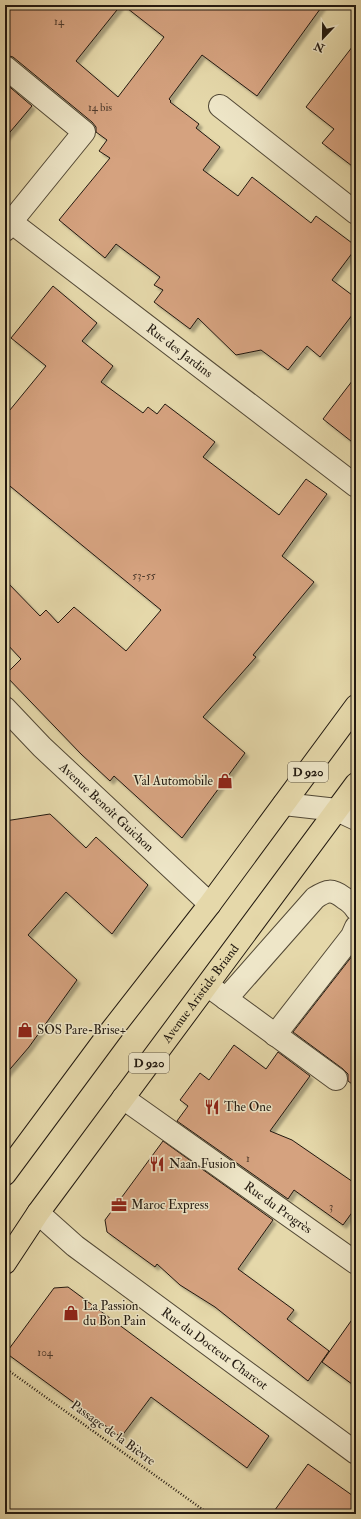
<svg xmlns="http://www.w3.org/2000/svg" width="361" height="1519" font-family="'IM FELL Double Pica',serif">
<defs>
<filter id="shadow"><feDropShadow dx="3.5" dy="3.5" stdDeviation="1" flood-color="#0004"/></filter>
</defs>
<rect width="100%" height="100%" fill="#e5d8aa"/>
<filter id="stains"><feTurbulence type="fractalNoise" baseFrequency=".005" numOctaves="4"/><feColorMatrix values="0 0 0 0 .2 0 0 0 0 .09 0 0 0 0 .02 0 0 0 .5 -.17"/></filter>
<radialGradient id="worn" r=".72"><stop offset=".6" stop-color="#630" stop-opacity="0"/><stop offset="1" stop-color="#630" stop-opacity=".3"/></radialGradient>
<!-- building -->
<g fill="#d5a27f" stroke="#221910" filter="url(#shadow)">
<path d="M 11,5 L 121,5 L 76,61 L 118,97 L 164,37 L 123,5 L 323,5 L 257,96 L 202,55 L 169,99 L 171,101 L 170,102 L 199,124 L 196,128 L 220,147 L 203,170 L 238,196 L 252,177 L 311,223 L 316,216 L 356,246 L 356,248 L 332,280 L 356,298 L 356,310 L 320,357 L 307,346 L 288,370 L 261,350 L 236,355 L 198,318 L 190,329 L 154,302 L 163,290 L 154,285 L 160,277 L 116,244 L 105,258 L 59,220 L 110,158 L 99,151 L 107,140 L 96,132 L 96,127 L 92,122 L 13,57 L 5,55 L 5,13 Z"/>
<path d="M 356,42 L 356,169 L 322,143 L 334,129 L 306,107 Z"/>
<path d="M 5,83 L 32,106 L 5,138 Z"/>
<path d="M 53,286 L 97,323 L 82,341 L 113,366 L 101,382 L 143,413 L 148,407 L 157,414 L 165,404 L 215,442 L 203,457 L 279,515 L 306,479 L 327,494 L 282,556 L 314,582 L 253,655 L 256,657 L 203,717 L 245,753 L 182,838 L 114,776 L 110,781 L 81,754 L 5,675 L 21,659 L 5,642 L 5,580 L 40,616 L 46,610 L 58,623 L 74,607 L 126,651 L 161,610 L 5,482 L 5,416 L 46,366 L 11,338 Z"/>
<path d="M 356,376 L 356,445 L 323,419 Z"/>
<path d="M 50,814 L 86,848 L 96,837 L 148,885 L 112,934 L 66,892 L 28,935 L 77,980 L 29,1047 L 5,1075 L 5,821 Z"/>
<path d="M 356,951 L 356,1087 L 348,1081 L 348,1074 L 343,1069 L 293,1032 Z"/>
<path d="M 234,1045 L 266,1069 L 278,1052 L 310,1076 L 270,1131 L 292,1140 L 356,1184 L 356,1207 L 343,1225 L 294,1190 L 288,1199 L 177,1121 L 188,1106 L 180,1100 L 200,1073 L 209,1080 Z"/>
<path d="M 163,1141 L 273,1220 L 238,1269 L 294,1310 L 287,1319 L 329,1351 L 308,1381 L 215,1307 L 180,1285 L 157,1264 L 155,1267 L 107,1232 L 105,1220 Z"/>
<path d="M 68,1287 L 269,1436 L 247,1468 L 151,1397 L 121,1437 L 6,1353 L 54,1288 Z"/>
<path d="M 356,1314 L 356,1387 L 322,1362 Z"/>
<path d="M 308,1464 L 356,1498 L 356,1514 L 272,1514 Z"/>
</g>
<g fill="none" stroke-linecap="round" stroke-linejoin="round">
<defs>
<g id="minor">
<path d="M 5,67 L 84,132 L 11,222"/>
<path d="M 220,106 L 356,213"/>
<path id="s1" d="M 5,230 L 11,222 L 356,486"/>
<path id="s2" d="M 5,708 L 42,747 L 210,904"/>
<path d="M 284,804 L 337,810 L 356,819"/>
<path d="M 214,990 L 336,1079"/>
<path d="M 226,999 L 315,898 C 327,890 332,889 344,898 C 349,901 353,904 356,909"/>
<path d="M 275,1035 L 352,936 L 356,927"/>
<path id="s3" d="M 123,1098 L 356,1263"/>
<path id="s4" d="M 38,1213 L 75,1246 L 356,1453"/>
</g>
<g id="major">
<path d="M 5,1174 L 111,1031 L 210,904 L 356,706"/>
<path id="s5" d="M 5,1263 L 38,1213 L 356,784"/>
</g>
</defs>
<!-- minor casing -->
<use href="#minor" stroke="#534936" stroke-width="24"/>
<!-- major casing -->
<use href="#major" stroke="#221910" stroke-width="24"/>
<!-- path -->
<path stroke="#221910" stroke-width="2.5" stroke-dasharray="1 2" stroke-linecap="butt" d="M 5,1368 L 209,1514"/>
<!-- minor -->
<use href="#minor" stroke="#eee6c8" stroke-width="22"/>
<!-- major -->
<use href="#major" stroke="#e5d8aa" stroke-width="22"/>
</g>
<!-- icons -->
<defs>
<symbol id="shop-bare" viewBox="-9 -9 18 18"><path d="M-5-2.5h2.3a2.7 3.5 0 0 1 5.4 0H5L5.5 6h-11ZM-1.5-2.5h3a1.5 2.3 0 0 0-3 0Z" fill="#8f2418" stroke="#eee6c8" stroke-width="2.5" paint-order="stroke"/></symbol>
<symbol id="restaurant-bare" viewBox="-9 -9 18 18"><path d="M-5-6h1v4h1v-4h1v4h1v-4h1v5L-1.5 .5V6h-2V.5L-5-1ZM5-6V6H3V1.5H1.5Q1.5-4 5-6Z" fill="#8f2418" stroke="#eee6c8" stroke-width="2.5" paint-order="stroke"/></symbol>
<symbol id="office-bare" viewBox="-9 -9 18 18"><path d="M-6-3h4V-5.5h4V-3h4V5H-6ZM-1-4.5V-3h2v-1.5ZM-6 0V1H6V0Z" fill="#8f2418" stroke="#eee6c8" stroke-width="2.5" paint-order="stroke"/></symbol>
</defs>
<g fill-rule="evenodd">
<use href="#shop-bare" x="214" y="770" width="22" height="22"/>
<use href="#shop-bare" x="14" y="1019" width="22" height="22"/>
<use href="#restaurant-bare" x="201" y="1096" width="22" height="22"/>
<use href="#restaurant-bare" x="146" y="1153" width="22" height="22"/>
<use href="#office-bare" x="108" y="1194" width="22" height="22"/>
<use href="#shop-bare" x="60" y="1302" width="22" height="22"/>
</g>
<g text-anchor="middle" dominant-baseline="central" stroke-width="3" stroke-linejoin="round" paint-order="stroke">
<!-- number labels -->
<g font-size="11" fill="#4f3b2c">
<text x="59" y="21">14</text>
<text x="100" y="107">14 bis</text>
<text x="144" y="575">53-55</text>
<text x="248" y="1158">1</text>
<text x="331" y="1206">3</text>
<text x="45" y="1352">104</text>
</g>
<!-- shield labels -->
<g fill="#eee6c8" stroke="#5f5647" stroke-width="1">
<rect x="288" y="762" width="40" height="20" rx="3"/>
<rect x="129" y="1053" width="40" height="20" rx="3"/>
</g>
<g font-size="12" font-weight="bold" fill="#221910">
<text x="308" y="772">D 920</text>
<text x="149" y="1063">D 920</text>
</g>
<!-- street labels -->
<g font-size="13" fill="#221910" stroke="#eee6c8">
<text stroke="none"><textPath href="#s1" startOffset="222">Rue des Jardins</textPath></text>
<text stroke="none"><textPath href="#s2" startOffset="142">Avenue Benoît Guichon</textPath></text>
<text stroke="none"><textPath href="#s5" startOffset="333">Avenue Aristide Briand</textPath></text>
<text stroke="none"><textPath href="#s3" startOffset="190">Rue du Progrès</textPath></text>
<text stroke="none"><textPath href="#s4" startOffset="223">Rue du Docteur Charcot</textPath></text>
<text transform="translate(113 1433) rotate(36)">Passage de la Bièvre</text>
</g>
<!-- poi labels -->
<g font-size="13" fill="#221910" stroke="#eee6c8" text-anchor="start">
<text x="213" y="781" text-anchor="end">Val Automobile</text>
<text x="37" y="1030">SOS Pare-Brise+</text>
<text x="224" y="1107">The One</text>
<text x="169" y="1164">Naan Fusion</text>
<text x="131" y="1205">Maroc Express</text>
<text x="83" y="1306">La Passion<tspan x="83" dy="15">du Bon Pain</tspan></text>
</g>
</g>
<!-- margin -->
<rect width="361" height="1519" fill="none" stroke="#e5d8aa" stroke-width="20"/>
<rect x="6" y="6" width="349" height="1507" fill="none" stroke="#221910" stroke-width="2"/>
<rect x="10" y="10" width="341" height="1499" fill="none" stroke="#221910"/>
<!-- north arrow -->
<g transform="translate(323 38) rotate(202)" stroke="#eee6c8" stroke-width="3" paint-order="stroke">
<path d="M0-3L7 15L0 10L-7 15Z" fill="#221910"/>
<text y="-6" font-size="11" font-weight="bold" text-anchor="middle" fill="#221910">N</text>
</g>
<rect width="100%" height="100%" filter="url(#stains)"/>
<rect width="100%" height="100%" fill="url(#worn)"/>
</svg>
